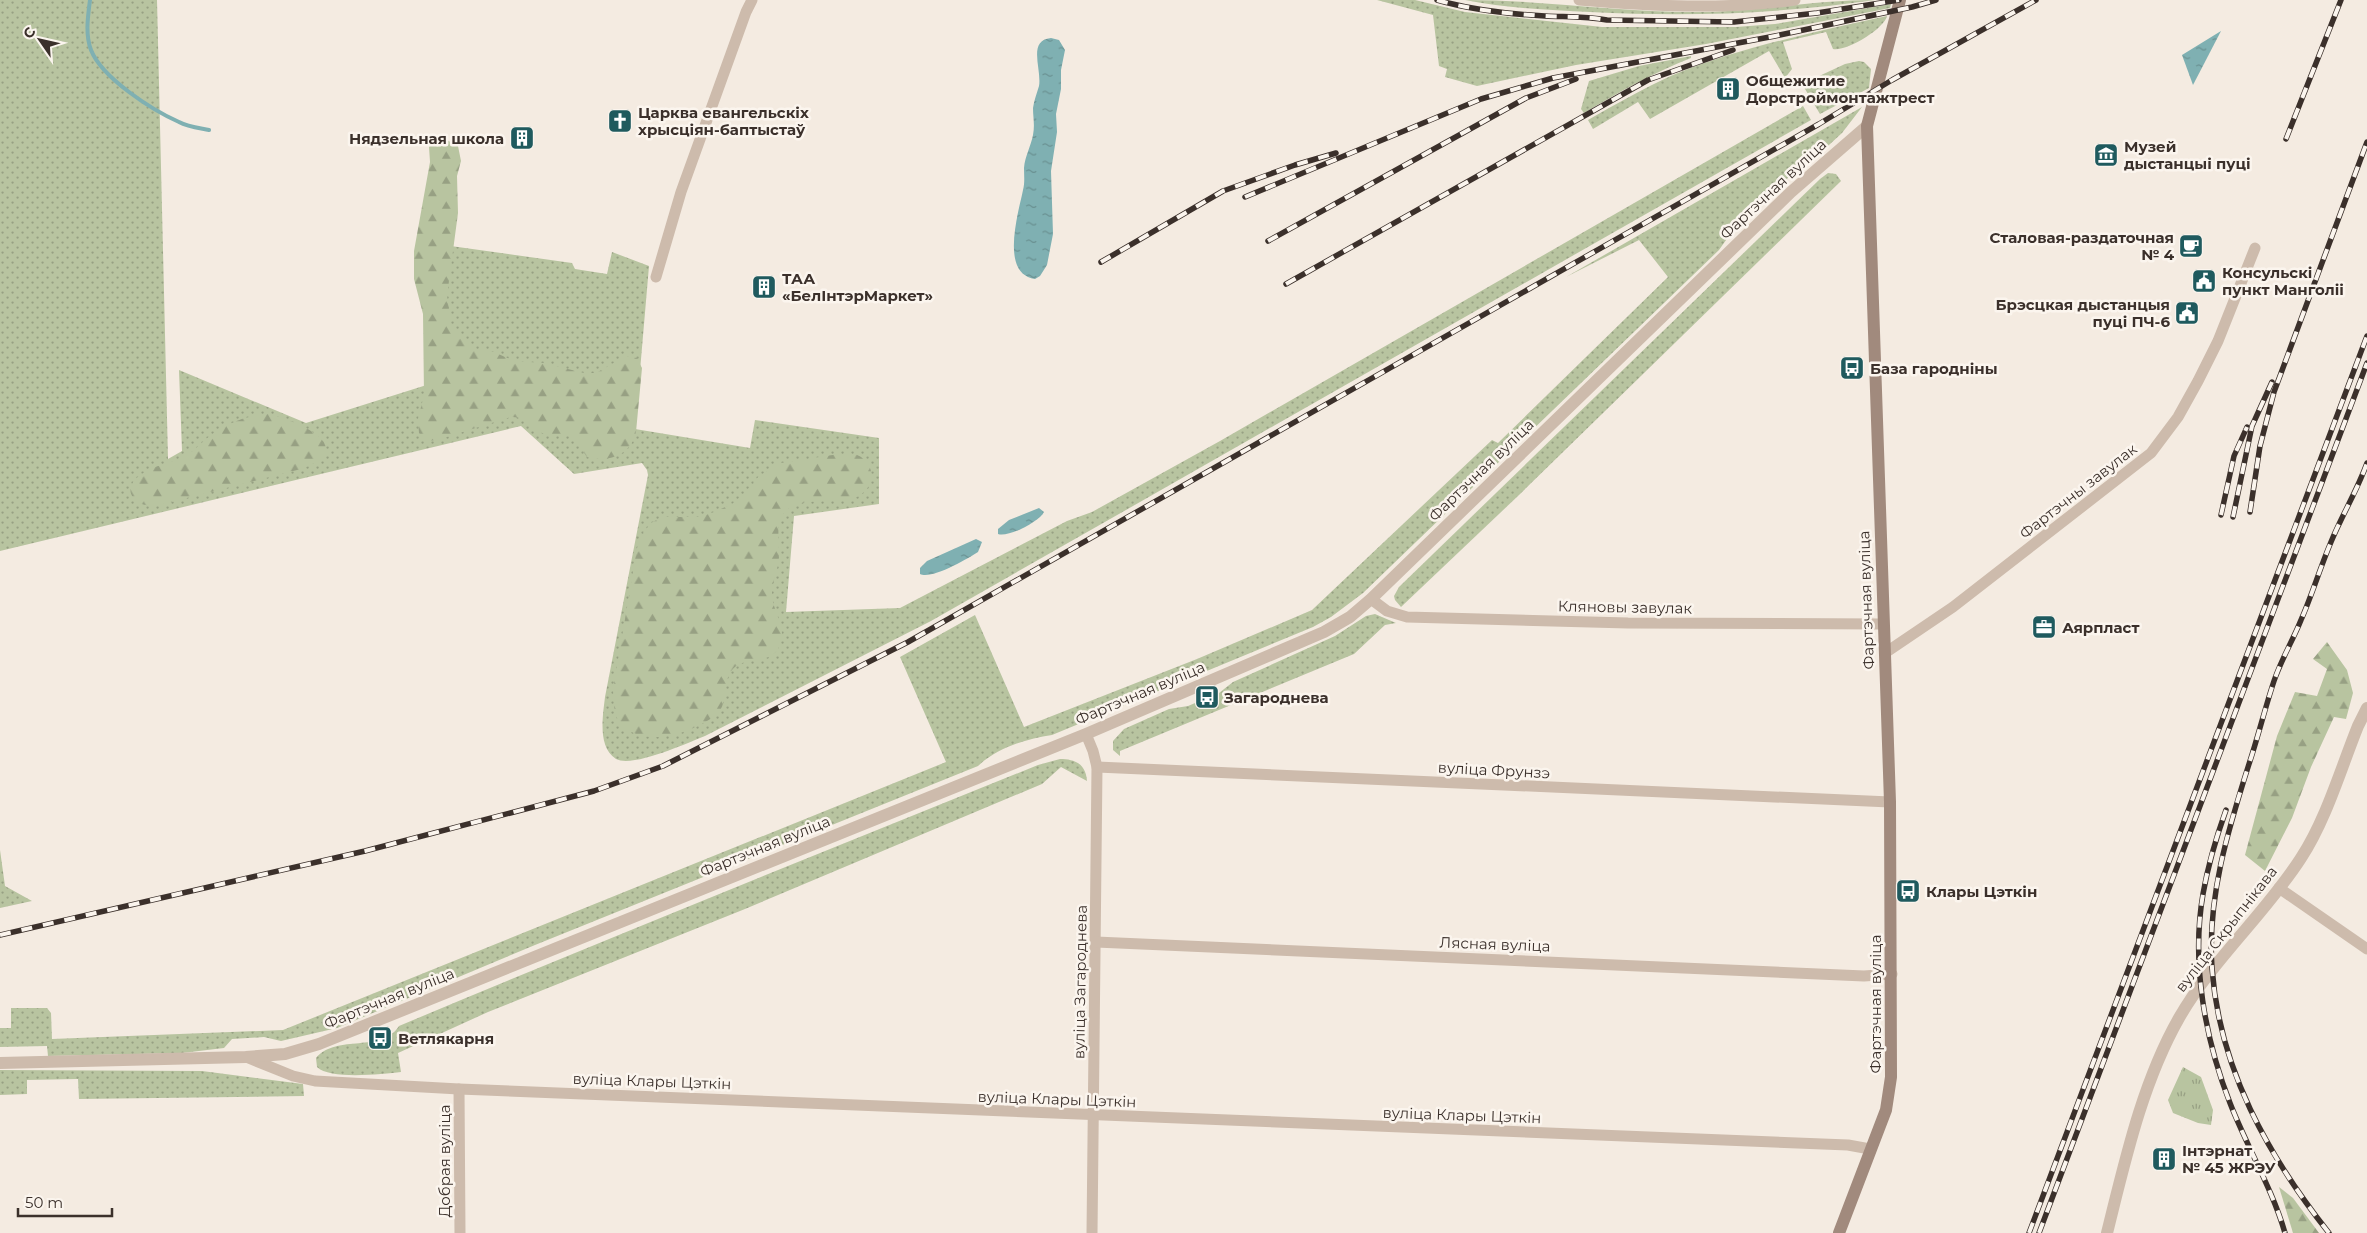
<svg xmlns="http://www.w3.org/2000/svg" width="2367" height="1233" font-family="Montserrat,sans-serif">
<defs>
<pattern id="grass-dots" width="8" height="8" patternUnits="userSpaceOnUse" patternTransform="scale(1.25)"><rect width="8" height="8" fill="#b8c4a0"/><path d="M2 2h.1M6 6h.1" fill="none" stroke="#97a083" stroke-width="1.8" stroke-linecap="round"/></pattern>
<pattern id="forest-firs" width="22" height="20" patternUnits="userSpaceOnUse" patternTransform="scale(1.25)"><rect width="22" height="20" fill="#b8c4a0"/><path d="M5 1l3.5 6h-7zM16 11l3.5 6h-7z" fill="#97a083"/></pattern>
<pattern id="park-tufts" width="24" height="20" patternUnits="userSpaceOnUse" patternTransform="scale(1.25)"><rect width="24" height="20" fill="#b8c4a0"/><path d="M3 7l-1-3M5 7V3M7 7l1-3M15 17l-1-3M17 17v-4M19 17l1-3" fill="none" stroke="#97a083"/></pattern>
<pattern id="water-ripples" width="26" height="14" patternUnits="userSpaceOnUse" patternTransform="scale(1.25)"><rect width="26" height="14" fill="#7fb0b2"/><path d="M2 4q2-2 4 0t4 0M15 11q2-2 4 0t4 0" fill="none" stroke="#699091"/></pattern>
</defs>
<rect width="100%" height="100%" fill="#f4ebe1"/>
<!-- grass -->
<g fill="url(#grass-dots)">
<path d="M 0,0 L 157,0 L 168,459 L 182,451 L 179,370 L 306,423 L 452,377 L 422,242 L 572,263 L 575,269 L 607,274 L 612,252 L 649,266 L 635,429 L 750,448 L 755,420 L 879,438 L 879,504 L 794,516 L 786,612 L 900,608 L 1067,521 L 1092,512 L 1220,441 L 1803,106 L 1811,120 L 931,621 L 705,736 C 687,743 633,768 616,759 C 597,747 603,715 605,697 L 648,475 L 647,470 L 642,463 L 574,474 L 521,426 L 0,551 Z"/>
<path d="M 1377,0 L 1415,0 L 1465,12 L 1602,27 L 1736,27 L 1775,24 L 1891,4 L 1890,8 L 1706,44 L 1576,65 L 1477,86 L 1445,77 L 1447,69 L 1439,66 L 1433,15 Z"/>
<path d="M 1465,0 C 1541,0 1617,12 1693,12 C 1754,12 1814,0 1875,0 C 1778,14 1688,17 1590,12 C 1548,10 1506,8 1465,0 Z"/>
<path d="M 1887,16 C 1884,29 1846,52 1833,49 L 1826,32 L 1783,42 L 1792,69 L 1785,78 L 1769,51 L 1650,119 L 1638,102 L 1593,129 L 1588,120 C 1616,104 1644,88 1673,75 C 1742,47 1814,32 1887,16 Z"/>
<path d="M 1691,56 L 1691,58 C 1653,73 1619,92 1584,113 L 1581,109 L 1589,81 L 1639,66 Z"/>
<path d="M 1859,61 L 1864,62 L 1871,69 L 1869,88 L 1820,114 L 1802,84 L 1845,64 Z"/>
<path d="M 1862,107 L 1842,133 L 1804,168 L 1769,190 L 1743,216 L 1719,250 L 1363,593 L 1331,617 L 1313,627 L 1052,735 C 1025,739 997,748 978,766 L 535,945 L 337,1028 L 281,1041 L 264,1037 L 232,1039 L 224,1048 L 182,1053 L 48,1056 L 47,1046 L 0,1047 L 0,1028 L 11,1028 L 11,1008 L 47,1008 L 51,1013 L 52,1039 L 283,1030 L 946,762 L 900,657 L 975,615 L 1024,727 L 1197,659 L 1312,610 L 1492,440 L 1498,443 L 1668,277 L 1639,240 L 1566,277 Z"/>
<path d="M 1828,173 L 1836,174 L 1841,181 L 1519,495 L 1401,607 L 1395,600 L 1394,596 L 1399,587 L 1820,179 Z"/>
<path d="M 1375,614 L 1396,623 L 1385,625 L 1354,654 L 1120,751 L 1120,756 L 1113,750 L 1113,741 L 1124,729 L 1169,709 L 1188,706 L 1219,693 L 1233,682 L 1335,636 L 1366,616 Z"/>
<path d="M 1060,759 C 1075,759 1086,764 1087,781 L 1061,767 L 1042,784 L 745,909 L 488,1012 L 398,1053 L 401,1072 C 382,1074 330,1080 317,1067 L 316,1058 C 338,1033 381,1054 399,1026 C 611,937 825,851 1038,765 Z"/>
<path d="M 0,850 L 5,886 L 32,901 L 0,908 Z"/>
<path d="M 0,1070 L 202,1071 L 303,1084 L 304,1096 L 79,1099 L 78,1079 L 27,1080 L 27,1094 L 0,1095 Z"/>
</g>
<!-- forest -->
<g fill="url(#forest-firs)">
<path d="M 443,138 L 458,146 L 461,161 L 457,176 L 458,213 L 447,296 L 451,324 L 459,334 L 475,350 L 494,352 L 514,361 L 544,363 L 584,373 L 596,373 L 626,356 L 637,358 L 642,368 L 636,432 C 631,455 609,463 587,457 C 582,451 578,439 570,436 C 561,434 551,438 542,433 C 530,428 526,416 511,417 L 437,440 L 426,441 L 419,433 L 418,419 L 424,395 L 423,314 L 414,279 L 414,251 L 430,162 L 429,147 Z"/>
<path d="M 269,414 C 297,421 361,447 301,469 L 155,506 C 136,507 120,491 139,476 C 152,466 171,463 185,456 C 193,452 199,445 206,439 C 224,424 246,415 269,414 Z"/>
<path d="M 839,454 C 844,454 852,453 857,455 C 872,461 877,480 864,492 C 845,512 790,487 780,521 C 776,534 781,550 778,563 C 777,573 772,582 772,592 C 771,612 789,627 779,647 C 771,664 749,657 736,666 C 720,678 730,702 717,714 C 694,733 643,750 620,723 C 613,715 614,700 613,690 L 637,548 L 643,533 L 651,523 L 662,517 L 700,517 L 714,512 L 732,504 L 744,494 L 759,476 L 781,463 Z"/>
<path d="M 2327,642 L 2347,670 L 2353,693 L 2346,719 L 2334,717 L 2311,767 L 2292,818 L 2265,871 L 2245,855 L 2277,736 L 2295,692 L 2317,696 L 2327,669 L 2313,659 Z"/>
<path d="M 2279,1187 L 2293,1198 L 2319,1233 L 2293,1233 Z"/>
</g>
<!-- park -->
<path fill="url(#park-tufts)" d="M 2183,1067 L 2201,1077 L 2213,1110 L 2211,1125 L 2198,1123 L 2173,1113 L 2168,1100 Z"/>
<!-- water -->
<g fill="url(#water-ripples)">
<path d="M 2221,31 L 2193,85 L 2182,55 Z"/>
<path d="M 1051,38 L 1059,40 L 1065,50 L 1061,70 L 1061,89 L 1056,114 L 1057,132 L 1051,171 L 1053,234 L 1047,265 L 1040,276 L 1035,279 C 999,274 1019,211 1023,190 C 1025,183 1024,175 1024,168 C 1025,156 1031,146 1033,135 C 1035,125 1033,117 1033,108 C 1034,100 1037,93 1039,86 C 1042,70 1027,40 1051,38 Z"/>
<path d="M 1039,508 L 1044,512 C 1040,521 1008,538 998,534 L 998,529 L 1009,520 Z"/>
<path d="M 976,539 L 982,542 L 978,552 C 967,559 931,580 920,574 L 920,568 L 927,561 Z"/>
</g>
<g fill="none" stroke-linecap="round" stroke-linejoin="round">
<!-- stream -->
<path stroke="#7fb0b2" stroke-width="4" d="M 90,0 C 88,16 85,34 91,50 C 102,78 152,110 179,122 C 188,127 199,128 209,130"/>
<!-- minor -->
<g stroke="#cdbbac" stroke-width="11">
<path d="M 1579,0 C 1652,6 1723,10 1795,0"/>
<path d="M 656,277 L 681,192 L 746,12 L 752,0"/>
<path d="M 1371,599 L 1387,611 L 1407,617 L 1628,623 L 1883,624"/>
<path d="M 1885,653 L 1953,607 L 2151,453 L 2178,417 L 2198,381 L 2218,341 L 2255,248"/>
<path d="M 1086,734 L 1093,751 L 1097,767 L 1092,1233"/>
<path d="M 1097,767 L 1890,802"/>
<path d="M 2279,888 L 2367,949"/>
<path d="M 1096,942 L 1864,976 L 1892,974"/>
<path d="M 246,1057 L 293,1076 L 315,1081 L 459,1089 L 1848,1145 L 1870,1149"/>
<path d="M 459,1089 L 460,1233"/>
</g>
<!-- tertiary -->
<g stroke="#cdbbac" stroke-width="12">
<path d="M 0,1063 L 246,1057 L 285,1054 L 319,1044 L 1086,734 L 1324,632 L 1350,617 L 1371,599 L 1791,192 L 1867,126"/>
<path d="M 2107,1233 C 2125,1161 2142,1083 2179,1018 C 2213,959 2265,914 2301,858 C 2326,820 2341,768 2358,726 L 2367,708"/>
</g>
<!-- secondary -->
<path stroke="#a18a7d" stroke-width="12" d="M 1839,1233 L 1886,1110 L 1891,1077 L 1890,802 L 1867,126 L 1900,0"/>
<defs>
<g id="rail">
<path d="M 1437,0 C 1472,10 1509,14 1545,16 C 1566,17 1586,16 1607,20 L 1734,22 L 1817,13 L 1899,0"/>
<path d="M 2286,139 L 2341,0"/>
<path d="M 1245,197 L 1481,99 L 1553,78 L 1775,36 L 1912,7 L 1936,0"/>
<path d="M 1268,241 L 1526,98 L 1576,79"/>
<path d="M 1101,262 L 1223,191 L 1295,165 L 1336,153"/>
<path d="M 1286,284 L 1648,80 L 1733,50"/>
<path d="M 2250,512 L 2260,446 L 2274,392 L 2367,142"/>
<path d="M 2221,515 L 2234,456 L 2247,427"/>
<path d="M 2233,517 L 2252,426 L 2272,382"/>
<path d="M 2226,810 C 2216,838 2208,865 2203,894 C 2191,963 2205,1039 2230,1103 C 2247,1147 2272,1188 2285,1233"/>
<path d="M 0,935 L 365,851 L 594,791 L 663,766 L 908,642 L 1819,124 L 1892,80 L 2036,0"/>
<path d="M 2029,1233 L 2367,336"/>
<path d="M 2039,1233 L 2367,363"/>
<path d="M 2329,1233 C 2268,1156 2219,1068 2212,968 C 2207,898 2228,830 2249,764 C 2258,737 2265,708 2274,681 C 2281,660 2293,640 2301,620 C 2312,595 2320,568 2331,542 C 2342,515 2357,491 2367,463"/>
</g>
</defs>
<!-- rail casing -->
<use href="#rail" stroke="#3b302b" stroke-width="5.5"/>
<!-- rail -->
<use href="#rail" stroke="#fbf5ee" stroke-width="4" stroke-dasharray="11" stroke-linecap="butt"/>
</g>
<!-- icons -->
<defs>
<symbol id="building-square" viewBox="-11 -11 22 22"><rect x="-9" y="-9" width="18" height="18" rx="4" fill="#1f5a5e" stroke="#fbf5ee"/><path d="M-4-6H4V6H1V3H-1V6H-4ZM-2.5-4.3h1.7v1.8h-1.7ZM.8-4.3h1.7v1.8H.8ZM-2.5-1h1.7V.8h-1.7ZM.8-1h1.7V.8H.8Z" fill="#fff"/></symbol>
<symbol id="church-square" viewBox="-11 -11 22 22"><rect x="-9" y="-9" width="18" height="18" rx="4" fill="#1f5a5e" stroke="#fbf5ee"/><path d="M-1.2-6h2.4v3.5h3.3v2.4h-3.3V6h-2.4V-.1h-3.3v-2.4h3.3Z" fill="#fff"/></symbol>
<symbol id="museum-square" viewBox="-11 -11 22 22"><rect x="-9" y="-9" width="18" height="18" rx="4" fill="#1f5a5e" stroke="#fbf5ee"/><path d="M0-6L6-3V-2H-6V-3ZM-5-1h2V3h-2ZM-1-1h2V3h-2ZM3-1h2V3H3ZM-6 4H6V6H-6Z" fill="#fff"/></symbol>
<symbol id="cafe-square" viewBox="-11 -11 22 22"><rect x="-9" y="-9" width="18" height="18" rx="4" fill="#1f5a5e" stroke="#fbf5ee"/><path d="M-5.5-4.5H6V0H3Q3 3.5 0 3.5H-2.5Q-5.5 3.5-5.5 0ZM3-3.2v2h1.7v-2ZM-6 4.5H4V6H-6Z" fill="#fff"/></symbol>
<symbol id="civic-square" viewBox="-11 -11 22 22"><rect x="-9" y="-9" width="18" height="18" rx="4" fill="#1f5a5e" stroke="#fbf5ee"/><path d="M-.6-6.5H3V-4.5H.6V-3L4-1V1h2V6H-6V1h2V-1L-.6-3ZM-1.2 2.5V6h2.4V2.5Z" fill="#fff"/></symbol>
<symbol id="bus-square" viewBox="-11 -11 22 22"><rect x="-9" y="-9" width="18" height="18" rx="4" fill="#1f5a5e" stroke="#fbf5ee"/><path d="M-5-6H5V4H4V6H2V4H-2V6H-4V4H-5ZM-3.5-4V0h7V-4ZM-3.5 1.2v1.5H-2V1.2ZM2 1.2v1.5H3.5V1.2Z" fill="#fff"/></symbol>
<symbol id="office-square" viewBox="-11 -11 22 22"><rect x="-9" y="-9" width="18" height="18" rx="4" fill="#1f5a5e" stroke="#fbf5ee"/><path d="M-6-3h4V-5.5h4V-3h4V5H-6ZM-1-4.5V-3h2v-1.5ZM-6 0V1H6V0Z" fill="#fff"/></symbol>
</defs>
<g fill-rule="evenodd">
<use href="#building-square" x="1714" y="75" width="28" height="28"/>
<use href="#church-square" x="606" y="107" width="28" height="28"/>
<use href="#building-square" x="508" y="124" width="28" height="28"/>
<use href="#museum-square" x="2092" y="141" width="28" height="28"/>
<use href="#cafe-square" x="2177" y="232" width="28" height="28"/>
<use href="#civic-square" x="2190" y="267" width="28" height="28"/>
<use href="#building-square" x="750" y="273" width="28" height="28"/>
<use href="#civic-square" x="2173" y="299" width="28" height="28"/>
<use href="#bus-square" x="1838" y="354" width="28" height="28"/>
<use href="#office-square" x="2030" y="613" width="28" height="28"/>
<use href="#bus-square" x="1193" y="683" width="28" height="28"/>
<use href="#bus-square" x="1894" y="877" width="28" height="28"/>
<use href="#bus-square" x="366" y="1024" width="28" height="28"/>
<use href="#building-square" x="2150" y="1145" width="28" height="28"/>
</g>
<g text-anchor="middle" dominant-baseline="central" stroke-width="5" stroke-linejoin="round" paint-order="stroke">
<!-- poi labels -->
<g font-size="15" font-weight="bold" fill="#3b302b" stroke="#fbf5ee" text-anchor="start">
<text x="1746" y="80">Общежитие<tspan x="1746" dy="17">Дорстроймонтажтрест</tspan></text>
<text x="638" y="112">Царква евангельскіх<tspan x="638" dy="17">хрысціян-баптыстаў</tspan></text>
<text x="504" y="138" text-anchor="end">Нядзельная школа</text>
<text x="2124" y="146">Музей<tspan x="2124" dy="17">дыстанцыі пуці</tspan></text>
<text x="2174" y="237" text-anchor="end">Сталовая-раздаточная<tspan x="2174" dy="17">№ 4</tspan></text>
<text x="2222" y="272">Консульскі<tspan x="2222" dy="17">пункт Манголіі</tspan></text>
<text x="782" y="278">ТАА<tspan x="782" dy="17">«БелІнтэрМаркет»</tspan></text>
<text x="2170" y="304" text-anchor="end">Брэсцкая дыстанцыя<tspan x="2170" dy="17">пуці ПЧ-6</tspan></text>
<text x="1870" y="368">База гародніны</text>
<text x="2062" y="627">Аярпласт</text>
<text x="1224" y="697">Загароднева</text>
<text x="1926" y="891">Клары Цэткін</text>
<text x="398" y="1038">Ветлякарня</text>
<text x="2182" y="1150">Інтэрнат<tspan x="2182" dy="17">№ 45 ЖРЭУ</tspan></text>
</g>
<!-- street labels -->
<g font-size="15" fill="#3b302b" stroke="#fbf5ee">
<text transform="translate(1773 189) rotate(-43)">Фартэчная вуліца</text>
<text transform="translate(1481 470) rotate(-44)">Фартэчная вуліца</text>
<text transform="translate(2078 491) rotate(-38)">Фартэчны завулак</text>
<text transform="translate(1866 600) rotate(-92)">Фартэчная вуліца</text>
<text transform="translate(1625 607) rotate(1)">Кляновы завулак</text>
<text transform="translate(1140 693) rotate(-23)">Фартэчная вуліца</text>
<text transform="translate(1494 770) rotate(3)">вуліца Фрунзэ</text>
<text transform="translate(765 846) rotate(-22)">Фартэчная вуліца</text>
<text transform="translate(2226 929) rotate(-52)">вуліца Скрыпнікава</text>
<text transform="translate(1495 944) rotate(2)">Лясная вуліца</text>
<text transform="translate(1080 982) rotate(-89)">вуліца Загароднева</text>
<text transform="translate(389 998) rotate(-22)">Фартэчная вуліца</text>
<text transform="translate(1875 1004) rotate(-90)">Фартэчная вуліца</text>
<text transform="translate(652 1081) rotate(2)">вуліца Клары Цэткін</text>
<text transform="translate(1057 1099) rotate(2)">вуліца Клары Цэткін</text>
<text transform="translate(1462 1115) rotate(2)">вуліца Клары Цэткін</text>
<text transform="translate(444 1161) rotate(-90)">Добрая вуліца</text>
</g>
</g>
<!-- north arrow -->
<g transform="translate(40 40) rotate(304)" stroke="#fbf5ee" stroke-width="4" paint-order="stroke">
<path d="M0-4L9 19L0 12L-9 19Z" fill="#3b302b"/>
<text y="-8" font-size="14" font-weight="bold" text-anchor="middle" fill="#3b302b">С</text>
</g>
<!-- scale -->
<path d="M18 1208v8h94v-8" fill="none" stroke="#3b302b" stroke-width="2.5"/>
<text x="25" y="1208" font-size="15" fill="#3b302b" stroke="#fbf5ee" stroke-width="4" paint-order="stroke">50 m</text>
</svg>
